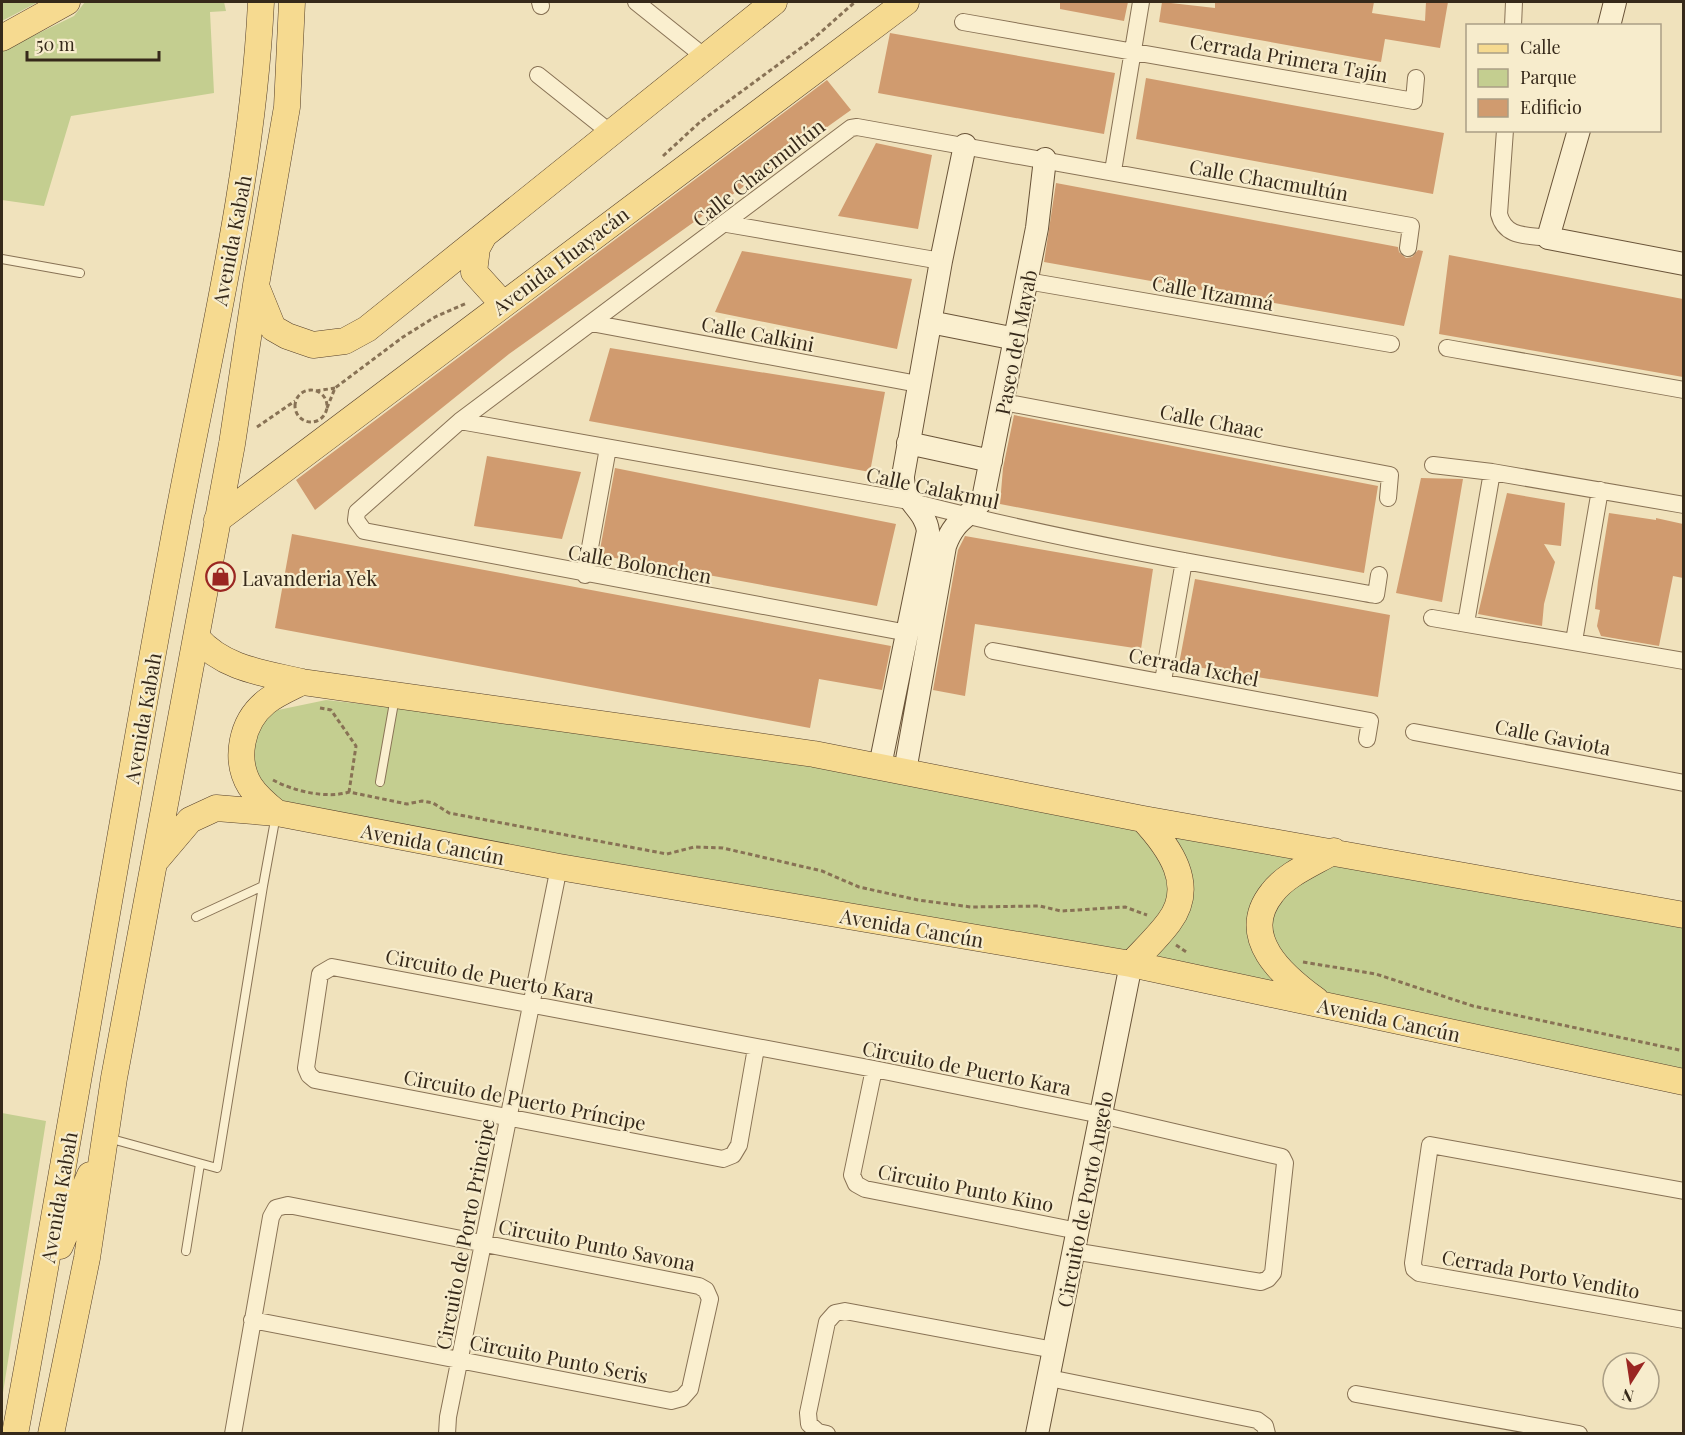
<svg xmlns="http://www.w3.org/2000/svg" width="1685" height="1435" font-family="'Playfair Display',serif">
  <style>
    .green { fill: #c4ce90 }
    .building { fill: #d09b6f }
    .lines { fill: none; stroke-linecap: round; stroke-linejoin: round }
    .lane-casing { stroke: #887255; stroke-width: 10 }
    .street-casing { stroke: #887255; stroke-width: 18 }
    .secondary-casing { stroke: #695338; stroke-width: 24 }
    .primary-casing { stroke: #553f2a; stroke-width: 27 }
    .path { stroke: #887255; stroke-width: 3; stroke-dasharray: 4.5 3; stroke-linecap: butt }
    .lane { stroke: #faefcf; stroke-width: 8 }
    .street { stroke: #faefcf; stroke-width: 16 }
    .secondary { stroke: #faefcf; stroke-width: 22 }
    .primary { stroke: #f6da90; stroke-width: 26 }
    .labels { text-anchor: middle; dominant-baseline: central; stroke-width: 4.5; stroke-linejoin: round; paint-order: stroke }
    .street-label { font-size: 20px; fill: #36291a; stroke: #f7eccc }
    .poi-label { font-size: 20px; fill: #36291a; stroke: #f7eccc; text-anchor: start }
  </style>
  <rect width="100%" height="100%" fill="#f0e2bc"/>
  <!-- green -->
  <path class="green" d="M2,2H38L2,21Z
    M85,2H224L226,11L210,12L214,93L71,116L44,206L2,200V51L74,16Z
    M326,700L814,754L1683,915V1081L268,806L244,736L254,715Z
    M2,1113L46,1121L2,1399Z"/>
  <!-- building -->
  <path class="building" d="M1060,2H1128L1124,21L1060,9Z
    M1162,2L1215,8V2H1374L1372,13L1425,21L1426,2H1448L1440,48L1385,39L1381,62L1159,22Z
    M890,33L1115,73L1104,134L878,93Z
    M1146,78L1444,133L1433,194L1136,139Z
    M827,80L851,110L509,354L315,510L296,480Z
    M876,143L932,155L918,229L838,216Z
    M1056,183L1398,247L1399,252L1406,258L1412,257L1418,250L1423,251L1404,326L1044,262Z
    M742,251L912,279L897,349L715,312Z
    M1449,255L1683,299V377L1439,334Z
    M610,348L885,392L870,472L589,421Z
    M1014,415L1378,486L1364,573L1000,504L1003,468Z
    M487,456L581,472L562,539L474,526Z
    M615,468L896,524L877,606L599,555Z
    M1421,478L1463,479L1442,602L1396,593Z
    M1507,493L1565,503L1561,546L1544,544L1555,562L1544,604L1542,626L1478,614Z
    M1609,513L1656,520V518L1683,524V578L1673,576L1659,646L1601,636L1597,626L1600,610L1595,609L1598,581Z
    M292,534L891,646L882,690L819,679L810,728L275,628Z
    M965,536L1153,569L1141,649L975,624L965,696L933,690L958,550Z
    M1195,579L1390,615L1378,697L1179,664Z"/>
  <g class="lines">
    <defs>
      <path id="lane" d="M2,259L80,273
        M380,782L395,697
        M196,917L263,886L276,815
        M108,1138L217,1168L263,886
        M186,1251L200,1164"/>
      <path id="street" d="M540,2L541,6
        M636,2L706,58
        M963,22L1414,101L1416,78
        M1513,26L1514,2
        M538,75L612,134
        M1505,130L1499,214C1505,238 1527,235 1548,238
        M1113,171L1141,2
        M727,224L941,261
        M1027,281L1391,344
        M591,323L918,384
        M1447,348L1684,390
        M1003,402L1390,475L1388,498
        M460,421L909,501C1062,541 1220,568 1376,595L1379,575
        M1433,465L1492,472L1684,505
        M585,575L608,448
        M1432,618L1684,661
        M1466,623L1492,472
        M908,633L364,531L356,520L357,512L460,421L851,128L857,127L1411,226L1408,248
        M1574,641L1600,490
        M993,651L1370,721L1367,739
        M1163,681L1184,561
        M1414,732L1684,783
        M756,1048L739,1145L733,1155L723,1159L315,1080L309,1075L306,1068L320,974L332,967L874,1069L1101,1115L1282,1157L1285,1163L1273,1273L1268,1279L1261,1282L1073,1251
        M874,1069L852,1175L856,1184L865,1189L1078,1231
        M1684,1191L1430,1145L1413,1263L1414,1269L1419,1273L1684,1320
        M1049,1378L1257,1420L1265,1426L1267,1434
        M1356,1394L1579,1434
        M233,1434L271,1217L276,1208L288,1205L699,1286L706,1290L710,1299L690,1389L682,1398L671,1401L252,1320
        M447,1434L448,1417L559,867
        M827,1434L818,1432L809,1424L808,1413L827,1322L835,1313L845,1311L1054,1350"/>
      <path id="secondary" d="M1609,26L1615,2
        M1579,130L1548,238L1684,264
        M930,322L1016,339
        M908,443L991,461
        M880,766L928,531C925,508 902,502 903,476L941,261L965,145
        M905,771L945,546C955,518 968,519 983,499L1037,228L1045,159
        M1037,1434L1131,964"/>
      <path id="primary" d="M2,38L67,2
        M483,237L477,248L474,272L502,303
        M256,286L273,328L287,336L313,345L345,341L367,329L774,2
        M217,520L906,2
        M197,638C224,669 264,673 302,682L814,754L1143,819L1684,915
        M277,813C267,805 257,797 250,786C234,760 241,722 266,702C276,694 290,688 302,682
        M157,859L190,820L216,808L277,813L559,867L1131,964L1684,1082
        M1131,964C1144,950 1158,937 1169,922C1197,885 1169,847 1143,819
        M1316,1000C1283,976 1237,937 1272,893C1286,874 1314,863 1334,851
        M60,1246L90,1175
        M15,1434C70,1139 117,843 172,549C205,367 252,187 261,2
        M51,1434L87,1258L114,1078L232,444L256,285L287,107L292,2"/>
    </defs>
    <!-- lane casing -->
    <use href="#lane" class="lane-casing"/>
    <!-- street casing -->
    <use href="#street" class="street-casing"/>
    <!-- secondary casing -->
    <use href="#secondary" class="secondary-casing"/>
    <!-- primary casing -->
    <use href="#primary" class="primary-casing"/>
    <!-- path -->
    <path class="path" d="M663,156L700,122L813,39L855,2
      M295 406a16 16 0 1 1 32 0a16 16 0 1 1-32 0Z
      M316,391L335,388
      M327,408L335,388L403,337L435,317L467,303
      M257,427L295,401
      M320,708L331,710L356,746L349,792
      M273,780C293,791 327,799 349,792L407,804L422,801L433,803L449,813L667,854L694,847L723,848L822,871L859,887L918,900L971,907L1040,906L1061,911L1125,907L1147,915
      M1176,945L1188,953
      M1303,962L1376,974L1473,1006L1684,1051"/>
    <!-- lane -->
    <use href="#lane" class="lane"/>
    <!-- street -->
    <use href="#street" class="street"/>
    <!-- secondary -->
    <use href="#secondary" class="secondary"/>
    <!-- primary -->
    <use href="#primary" class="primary"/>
  </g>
  <!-- icons -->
  <defs>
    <symbol id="shop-ring" viewBox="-11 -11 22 22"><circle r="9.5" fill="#f7eccc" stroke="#9a2622" stroke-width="1.5"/><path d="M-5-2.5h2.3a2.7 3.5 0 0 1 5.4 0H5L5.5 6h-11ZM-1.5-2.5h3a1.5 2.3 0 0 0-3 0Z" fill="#9a2622"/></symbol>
  </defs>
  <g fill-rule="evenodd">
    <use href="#shop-ring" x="204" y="560" width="33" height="33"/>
  </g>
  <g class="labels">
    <!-- street labels -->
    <g class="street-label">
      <text transform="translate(1289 57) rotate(10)">Cerrada Primera Tajín</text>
      <text transform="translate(758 172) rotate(-38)">Calle Chacmultún</text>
      <text transform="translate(1269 179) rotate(10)">Calle Chacmultún</text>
      <text transform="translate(231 240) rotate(-79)">Avenida Kabah</text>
      <text transform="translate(560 260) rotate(-37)">Avenida Huayacán</text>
      <text transform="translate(1213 292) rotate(10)">Calle Itzamná</text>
      <text transform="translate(758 333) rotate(11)">Calle Calkini</text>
      <text transform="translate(1015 342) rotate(-79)">Paseo del Mayab</text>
      <text transform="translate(1212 420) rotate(11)">Calle Chaac</text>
      <text transform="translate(933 487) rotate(12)">Calle Calakmul</text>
      <text transform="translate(640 563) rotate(10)">Calle Bolonchen</text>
      <text transform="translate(1194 666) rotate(11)">Cerrada Ixchel</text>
      <text transform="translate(142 718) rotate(-80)">Avenida Kabah</text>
      <text transform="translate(1553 736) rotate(11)">Calle Gaviota</text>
      <text transform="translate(433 843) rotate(11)">Avenida Cancún</text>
      <text transform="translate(912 927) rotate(10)">Avenida Cancún</text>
      <text transform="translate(490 975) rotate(11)">Circuito de Puerto Kara</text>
      <text transform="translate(1389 1019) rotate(12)">Avenida Cancún</text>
      <text transform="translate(967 1067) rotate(11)">Circuito de Puerto Kara</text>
      <text transform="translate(525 1099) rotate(11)">Circuito de Puerto Príncipe</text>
      <text transform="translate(966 1187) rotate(11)">Circuito Punto Kino</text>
      <text transform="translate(58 1197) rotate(-80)">Avenida Kabah</text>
      <text transform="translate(1084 1199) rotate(-79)">Circuito de Porto Angelo</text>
      <text transform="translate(464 1234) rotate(-79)">Circuito de Porto Principe</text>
      <text transform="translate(597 1244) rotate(11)">Circuito Punto Savona</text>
      <text transform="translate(1541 1273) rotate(10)">Cerrada Porto Vendito</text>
      <text transform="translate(559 1358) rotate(11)">Circuito Punto Seris</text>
    </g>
    <!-- poi labels -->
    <g class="poi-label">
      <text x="242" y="577">Lavanderia Yek</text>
    </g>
  </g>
  <!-- border -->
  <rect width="1685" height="1435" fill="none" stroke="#36291a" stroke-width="6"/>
  <!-- legend -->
  <rect x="1466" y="24" width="195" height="108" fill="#f7eccc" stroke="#aa9e85" stroke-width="1.5"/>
  <rect x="1478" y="44" width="30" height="9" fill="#f6da90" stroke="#aa9e85" stroke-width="1.5"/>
  <text x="1520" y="54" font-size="18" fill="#36291a">Calle</text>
  <rect x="1478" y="69" width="30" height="18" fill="#c4ce90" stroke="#aa9e85" stroke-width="1.5"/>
  <text x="1520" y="84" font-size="18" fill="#36291a">Parque</text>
  <rect x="1478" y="99" width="30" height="18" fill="#d09b6f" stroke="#aa9e85" stroke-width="1.5"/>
  <text x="1520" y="114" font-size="18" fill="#36291a">Edificio</text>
  <!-- north arrow -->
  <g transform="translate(1631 1381) rotate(192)"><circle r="28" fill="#f7eccc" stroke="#aa9e85" stroke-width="1.5"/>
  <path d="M0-4.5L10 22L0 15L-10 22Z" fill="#9a2622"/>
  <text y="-9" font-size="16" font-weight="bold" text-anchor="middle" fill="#36291a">N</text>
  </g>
  <!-- scale -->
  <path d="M27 51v9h132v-9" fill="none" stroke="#36291a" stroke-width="3"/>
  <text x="36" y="51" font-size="18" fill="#36291a" stroke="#f7eccc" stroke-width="4.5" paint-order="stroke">50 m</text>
</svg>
